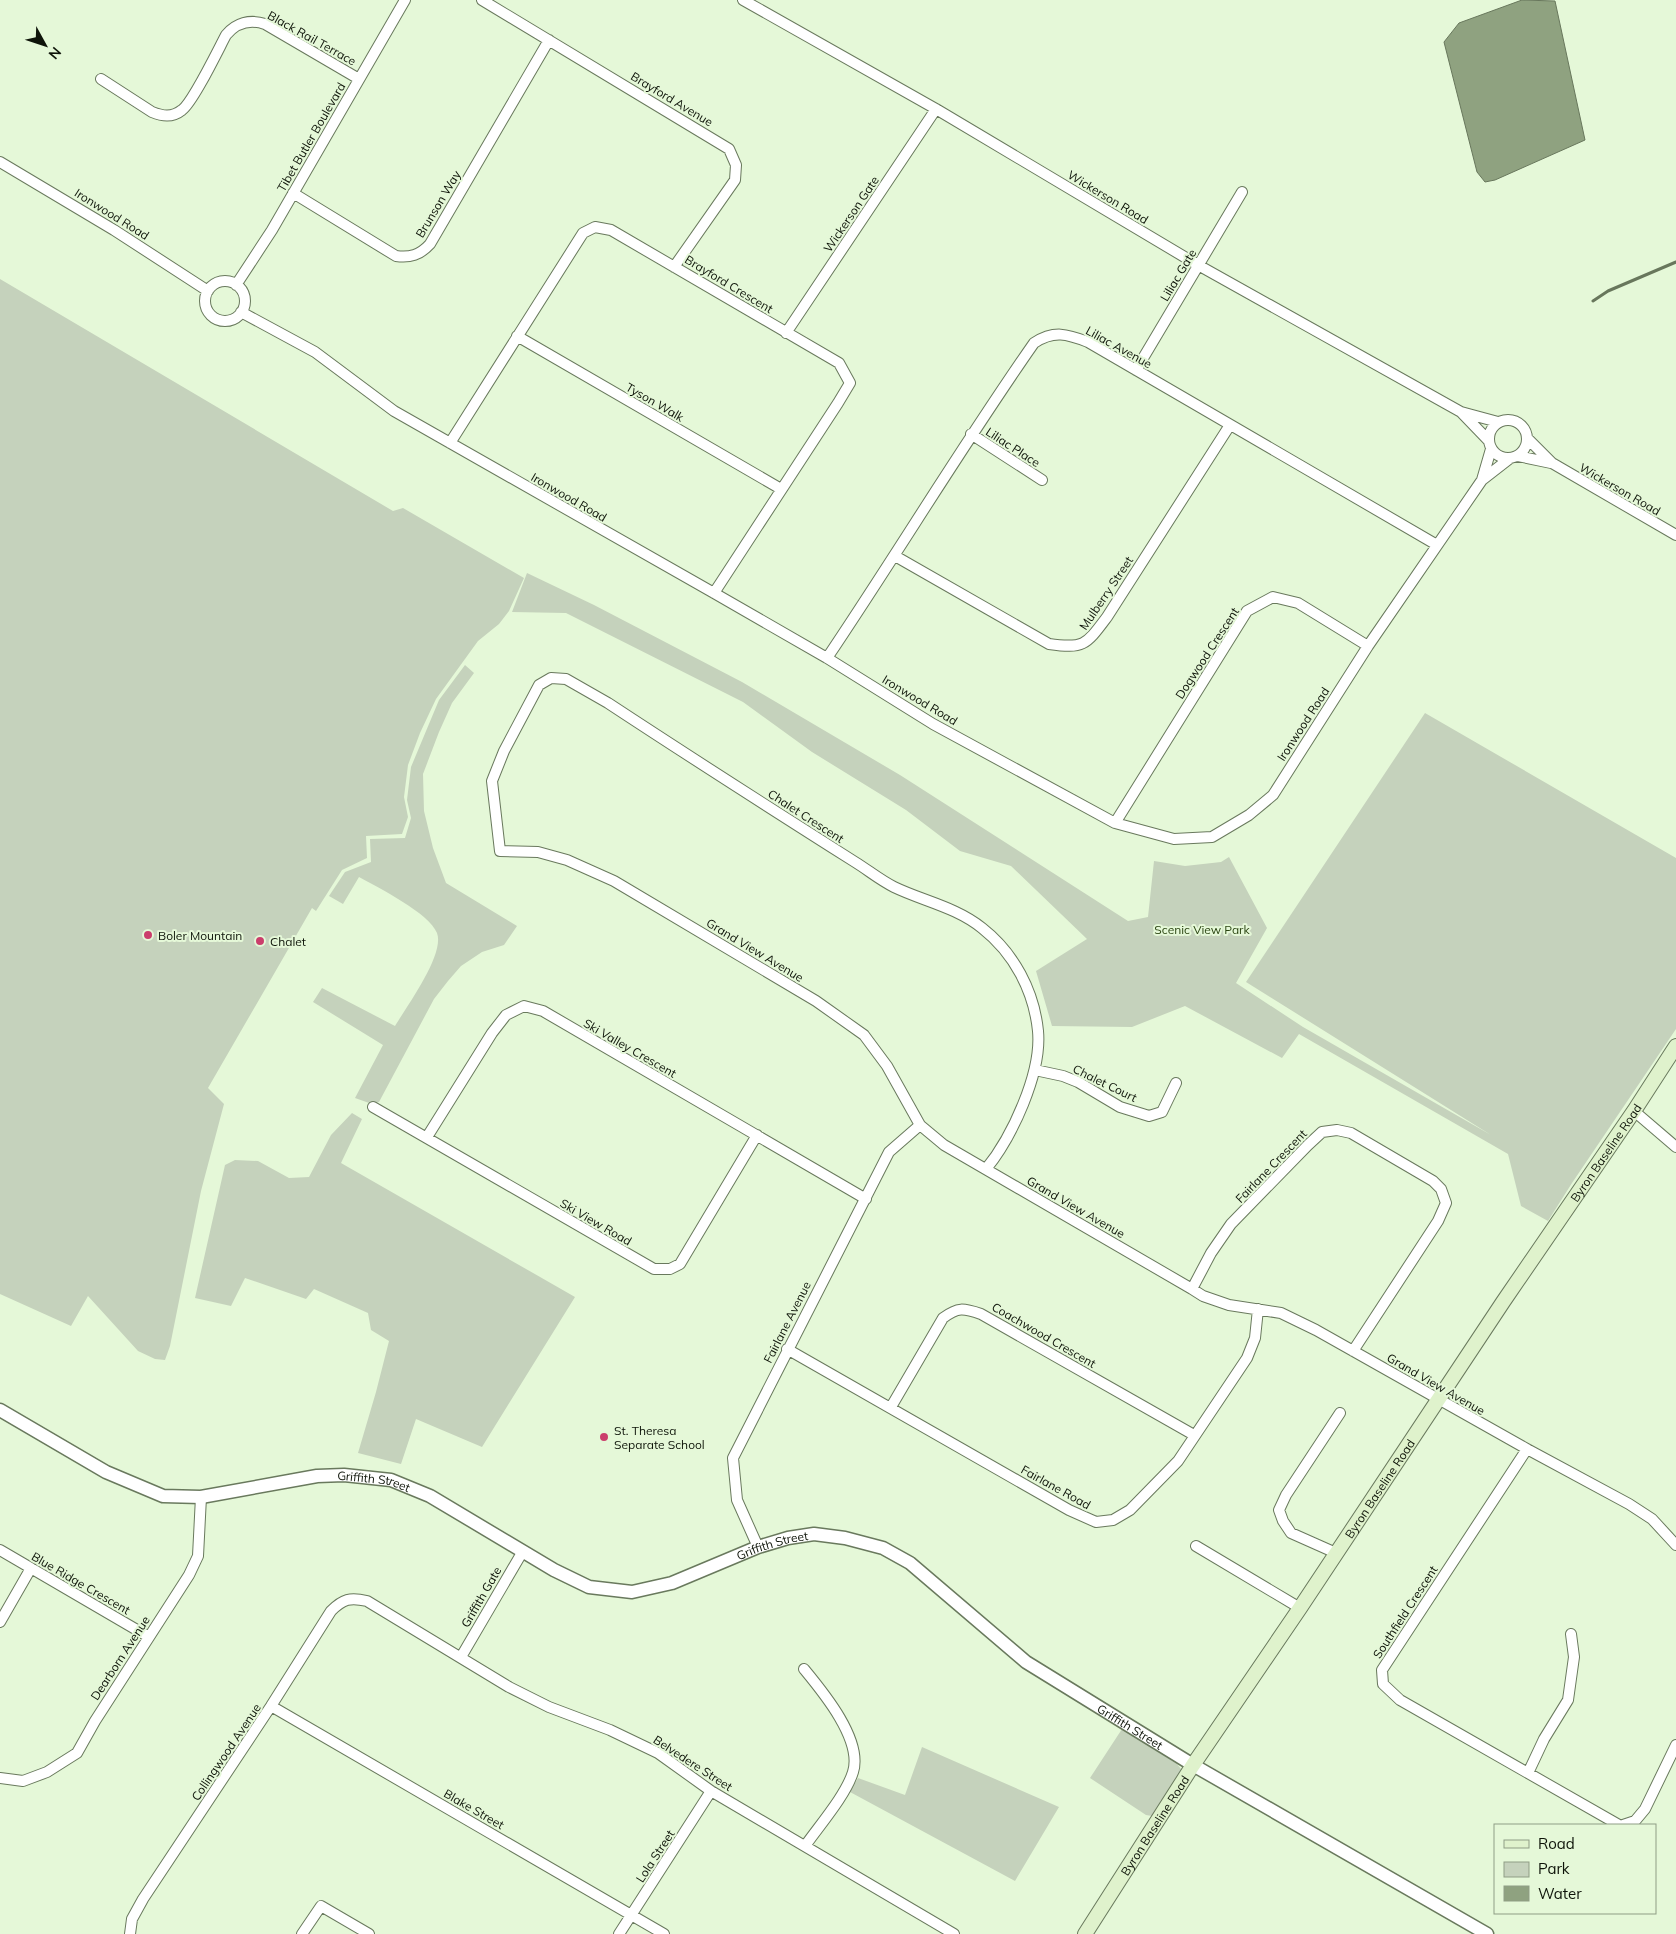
<svg xmlns="http://www.w3.org/2000/svg" width="1676" height="1934" font-family="Mulish,sans-serif">
  <style>
    .green { fill: #c5d2bc }
    .water { fill: #8fa280; stroke: #68775c }
    .lines { fill: none; stroke-linecap: round; stroke-linejoin: round }
    .stream { stroke: #68775c; stroke-width: 3 }
    .minor-casing { stroke: #69795d; stroke-width: 12 }
    .tertiary-casing { stroke: #69795d; stroke-width: 15 }
    .secondary-casing { stroke: #69795d; stroke-width: 16 }
    .minor { stroke: #fff; stroke-width: 10 }
    .tertiary { stroke: #fff; stroke-width: 12 }
    .secondary { stroke: #dff2cc; stroke-width: 14 }
    .poi-dot { fill: #cb3e6c; stroke: #e5f8d8; stroke-width: 2 }
    .labels { text-anchor: middle; dominant-baseline: central; stroke-width: 4; stroke-linejoin: round; paint-order: stroke }
    .street-label { font-size: 12px; fill: #0e1409; stroke: #e5f8d8 }
    .park-label { font-size: 12px; fill: #2a4411; stroke: #e5f8d8 }
    .poi-label { font-size: 12px; fill: #0e1409; stroke: #e5f8d8; text-anchor: start }
  </style>
  <rect width="100%" height="100%" fill="#e5f8d8"/>
  <!-- green -->
  <path class="green" d="M0,279L393,511L403,508L524,578L509,611L499,624L478,641L436,699L420,733L408,765L404,797L408,817L402,834L366,836L367,858L342,870L316,911L312,908L208,1088L224,1104L201,1191L170,1346L165,1360L155,1359L138,1351L88,1296L71,1326L0,1294Z
    M527,573L594,605L742,682L900,775L1128,921L1148,917L1154,861L1185,866L1221,862L1229,857L1267,928L1236,983L1303,1027L1491,1135L1246,982L1425,713L1676,858V1029L1572,1183L1548,1221L1521,1206L1508,1154L1299,1034L1282,1058L1185,1006L1132,1027L1052,1026L1036,971L1087,939L1011,866L960,851L906,810L812,752L743,702L566,613L512,612Z
    M465,665L474,673L452,703L439,732L423,774L424,811L433,848L446,883L517,926L504,945L482,952L461,966L448,981L434,999L379,1102L372,1104L355,1098L383,1045L313,1002L322,988L395,1026C407,1006 445,954 437,933C429,913 379,888 359,877L343,904L329,896L345,872L371,862L370,839L405,838L411,818L407,800L411,767L439,700Z
    M352,1113L362,1119L341,1163L575,1297L482,1447L416,1419L401,1464L358,1453L376,1392L389,1341L371,1330L368,1313L314,1289L306,1299L245,1278L231,1306L195,1298L225,1165L235,1160L258,1161L289,1178L309,1177L331,1135Z
    M1122,1729L1177,1764L1181,1769L1180,1774L1152,1816L1146,1815L1090,1778Z
    M922,1747L1059,1807L1015,1881L850,1792L858,1778L905,1795Z"/>
  <!-- water -->
  <path class="water" d="M1522,0L1555,1L1585,140L1495,180L1485,182L1477,172L1444,42L1459,23Z"/>
  <g class="lines">
    <!-- stream -->
    <path class="stream" d="M1593,301L1608,291L1676,262"/>
    <defs>
      <path id="minor" d="M482,0L729,149L736,165L735,180L674,267
        M743,0L936,109L1198,265L1461,412L1498,422
        M101,79L152,112C162,116 172,118 182,110C193,102 218,50 226,35C236,23 250,19 265,24L359,79
        M0,162L114,230L208,291
        M293,193L396,256C410,258 420,255 430,244L549,40
        M205 301a20 20 0 1 1 40 0a20 20 0 1 1-40 0Z
        M236,285L272,230L405,0
        M241,312L315,352L394,411L714,593L827,658L933,724L1115,823L1174,839L1212,837L1249,815L1273,795L1368,646L1482,480L1509,459
        M786,333L936,109
        M517,336L781,489
        M1136,370L1242,192
        M1462,413L1488,440
        M1489 439a19 19 0 1 1 38 0a19 19 0 1 1-38 0Z
        M971,434L1042,480
        M1528,439L1552,463L1676,535
        M450,443L583,233L595,227L611,230L839,363L850,383L838,403L714,593
        M1518,456L1551,463
        M1482,480L1491,449
        M895,556L1049,644C1084,649 1086,645 1107,617L1230,425
        M827,658C897,554 962,446 1034,343C1054,330 1067,334 1088,342L1437,545
        M1115,823L1247,611L1273,597L1298,603L1368,646
        M1035,1070L1063,1076L1078,1082L1120,1107L1149,1116L1162,1112L1176,1083
        M373,1107L654,1269H670L680,1264L757,1135
        M1634,1111L1676,1147
        M427,1137L492,1033L506,1015L524,1006L543,1011L866,1199
        M986,1169C1012,1137 1042,1073 1038,1031C1034,991 1014,953 982,928C956,907 923,901 894,887C880,880 868,870 855,862C773,810 690,757 608,703L566,679L551,678L539,685L504,751L492,781L500,851L538,852L567,860L614,881L816,1001L864,1035L887,1066L920,1125L944,1145L1192,1289L1203,1296L1229,1305L1281,1313L1316,1330L1527,1449L1629,1504L1652,1519L1676,1545
        M1192,1289L1211,1253L1231,1224L1308,1145L1322,1132L1337,1130L1351,1133L1433,1181L1441,1189L1446,1203L1438,1221L1353,1351
        M787,1349L1069,1510L1096,1522L1113,1520L1130,1510L1178,1461L1247,1358L1255,1338L1258,1309
        M891,1407L943,1318C958,1307 963,1308 981,1314L1194,1435
        M1527,1449L1382,1670L1383,1684L1400,1700L1619,1825
        M1196,1546L1300,1608
        M758,1547L737,1500L733,1458L889,1152L920,1125
        M0,1550L149,1637
        M1336,1553L1291,1533L1283,1521L1279,1510L1286,1495L1340,1413
        M0,1622L31,1568
        M461,1657L523,1551
        M804,1669C823,1692 863,1740 853,1772C846,1795 819,1826 805,1846
        M271,1706L664,1934
        M1528,1773L1544,1739L1568,1700L1574,1657L1571,1634
        M0,1778L23,1781L47,1772L77,1753L95,1721L189,1575L198,1556L201,1497
        M1623,1825L1635,1821L1645,1809L1676,1745
        M130,1934L132,1919L143,1899L271,1706L331,1611C343,1599 350,1597 367,1601L509,1687L549,1707L610,1730L658,1753L711,1791L954,1934
        M302,1934L321,1906L369,1934
        M619,1934L711,1791"/>
      <g id="tertiary">
        <path id="s1" d="M0,1410L106,1472L163,1496L201,1497L317,1476L344,1475L391,1480L430,1496L554,1570L589,1587L632,1592L672,1583L758,1547L788,1538L814,1534L845,1538L883,1548L910,1563L1026,1662L1193,1765L1487,1934"/>
      </g>
      <g id="secondary">
        <path id="s2" d="M1085,1934L1193,1765L1300,1608L1503,1302L1634,1111L1676,1046"/>
      </g>
    </defs>
    <!-- minor casing -->
    <use href="#minor" class="minor-casing"/>
    <!-- tertiary casing -->
    <use href="#tertiary" class="tertiary-casing"/>
    <!-- secondary casing -->
    <use href="#secondary" class="secondary-casing"/>
    <!-- minor -->
    <use href="#minor" class="minor"/>
    <!-- tertiary -->
    <use href="#tertiary" class="tertiary"/>
    <!-- secondary -->
    <use href="#secondary" class="secondary"/>
  </g>
  <!-- markers -->
  <g class="poi-dot">
    <circle cx="148" cy="935" r="5"/>
    <circle cx="260" cy="941" r="5"/>
    <circle cx="604" cy="1437" r="5"/>
  </g>
  <g class="labels">
    <!-- street labels -->
    <g class="street-label">
      <text transform="translate(312 38) rotate(29)">Black Rail Terrace</text>
      <text transform="translate(672 99) rotate(31)">Brayford Avenue</text>
      <text transform="translate(311 137) rotate(-60)">Tibet Butler Boulevard</text>
      <text transform="translate(1108 197) rotate(31)">Wickerson Road</text>
      <text transform="translate(438 204) rotate(-59)">Brunson Way</text>
      <text transform="translate(112 214) rotate(32)">Ironwood Road</text>
      <text transform="translate(851 214) rotate(-56)">Wickerson Gate</text>
      <text transform="translate(1178 275) rotate(-59)">Liliac Gate</text>
      <text transform="translate(729 284) rotate(31)">Brayford Crescent</text>
      <text transform="translate(1119 347) rotate(29)">Liliac Avenue</text>
      <text transform="translate(655 402) rotate(30)">Tyson Walk</text>
      <text transform="translate(1013 447) rotate(33)">Liliac Place</text>
      <text transform="translate(1620 489) rotate(30)">Wickerson Road</text>
      <text transform="translate(569 497) rotate(30)">Ironwood Road</text>
      <text transform="translate(1106 593) rotate(-56)">Mulberry Street</text>
      <text transform="translate(1207 653) rotate(-57)">Dogwood Crescent</text>
      <text transform="translate(920 700) rotate(31)">Ironwood Road</text>
      <text transform="translate(1303 724) rotate(-57)">Ironwood Road</text>
      <text transform="translate(806 816) rotate(33)">Chalet Crescent</text>
      <text transform="translate(755 950) rotate(31)">Grand View Avenue</text>
      <text transform="translate(630 1048) rotate(30)">Ski Valley Crescent</text>
      <text transform="translate(1105 1083) rotate(26)">Chalet Court</text>
      <text stroke="none"><textPath href="#s2" startOffset="939">Byron Baseline Road</textPath></text>
      <text transform="translate(1271 1166) rotate(-46)">Fairlane Crescent</text>
      <text transform="translate(1076 1207) rotate(30)">Grand View Avenue</text>
      <text transform="translate(596 1222) rotate(30)">Ski View Road</text>
      <text transform="translate(787 1322) rotate(-63)">Fairlane Avenue</text>
      <text transform="translate(1044 1335) rotate(30)">Coachwood Crescent</text>
      <text transform="translate(1436 1384) rotate(30)">Grand View Avenue</text>
      <text stroke="none"><textPath href="#s1" startOffset="398">Griffith Street</textPath></text>
      <text transform="translate(1056 1487) rotate(29)">Fairlane Road</text>
      <text stroke="none"><textPath href="#s2" startOffset="534">Byron Baseline Road</textPath></text>
      <text stroke="none"><textPath href="#s1" startOffset="832">Griffith Street</textPath></text>
      <text transform="translate(81 1583) rotate(30)">Blue Ridge Crescent</text>
      <text transform="translate(481 1597) rotate(-60)">Griffith Gate</text>
      <text transform="translate(1405 1612) rotate(-57)">Southfield Crescent</text>
      <text transform="translate(120 1658) rotate(-57)">Dearborn Avenue</text>
      <text stroke="none"><textPath href="#s1" startOffset="1252">Griffith Street</textPath></text>
      <text transform="translate(226 1752) rotate(-56)">Collingwood Avenue</text>
      <text transform="translate(693 1763) rotate(33)">Belvedere Street</text>
      <text transform="translate(474 1809) rotate(30)">Blake Street</text>
      <text stroke="none"><textPath href="#s2" startOffset="129">Byron Baseline Road</textPath></text>
      <text transform="translate(655 1856) rotate(-57)">Lola Street</text>
    </g>
    <!-- park labels -->
    <g class="park-label">
      <text x="1202" y="929">Scenic View Park</text>
    </g>
    <!-- poi labels -->
    <g class="poi-label">
      <text x="158" y="935">Boler Mountain</text>
      <text x="270" y="941">Chalet</text>
      <text x="614" y="1430">St. Theresa<tspan x="614" dy="14">Separate School</tspan></text>
    </g>
  </g>
  <!-- legend -->
  <rect x="1494" y="1824" width="162" height="90" fill="#e5f8d8" stroke="#8f9d85"/>
  <rect x="1504" y="1840" width="25" height="8" fill="#dff2cc" stroke="#8f9d85"/>
  <text x="1538" y="1849" font-size="15" fill="#0e1409">Road</text>
  <rect x="1504" y="1862" width="25" height="15" fill="#c5d2bc" stroke="#8f9d85"/>
  <text x="1538" y="1874" font-size="15" fill="#0e1409">Park</text>
  <rect x="1504" y="1886" width="25" height="15" fill="#8fa280" stroke="#8f9d85"/>
  <text x="1538" y="1899" font-size="15" fill="#0e1409">Water</text>
  <!-- north arrow -->
  <g transform="translate(45 45) rotate(130)" stroke="#e5f8d8" stroke-width="4" paint-order="stroke">
  <path d="M0-4L9 19L0 12L-9 19Z" fill="#0e1409"/>
  <text y="-8" font-size="14" font-weight="bold" text-anchor="middle" fill="#0e1409">N</text>
  </g>
</svg>
